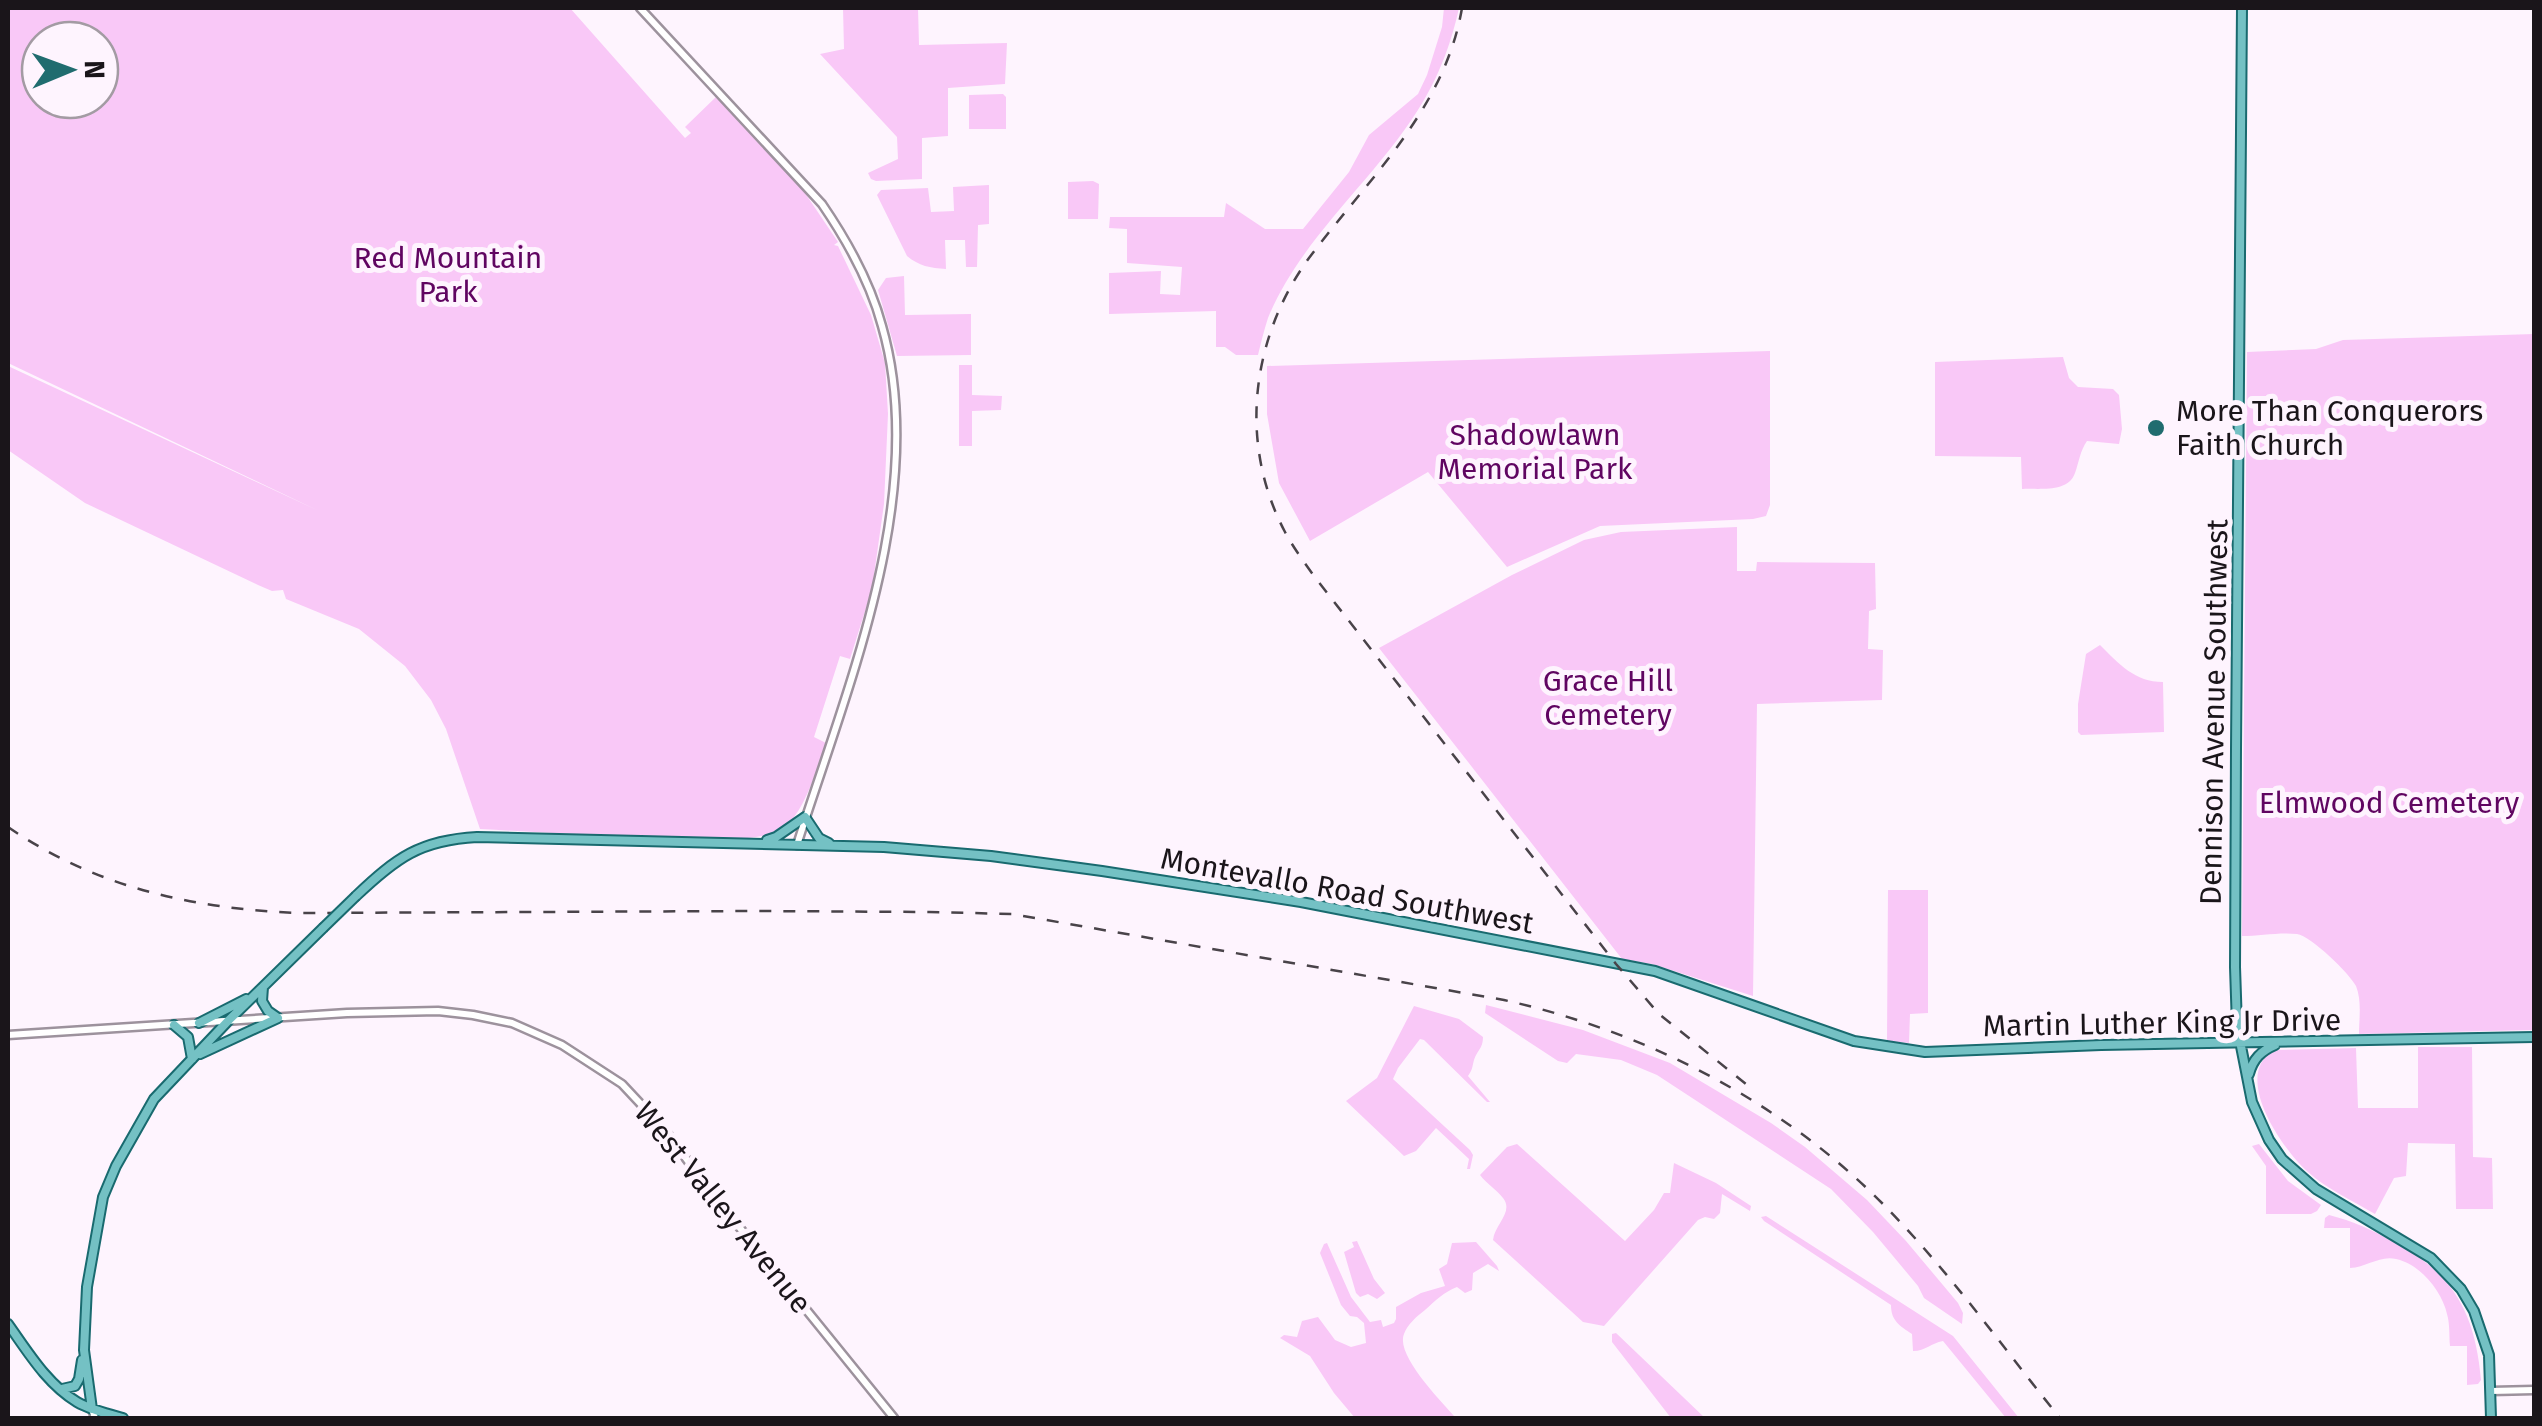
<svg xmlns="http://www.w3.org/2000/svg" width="2542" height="1426" font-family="'Fira Sans',sans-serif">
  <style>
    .green { fill: #f9c8f7; fill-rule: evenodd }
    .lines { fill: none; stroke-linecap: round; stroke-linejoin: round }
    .minor-casing { stroke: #9d929d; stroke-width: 11 }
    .major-casing { stroke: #196a6f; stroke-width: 12 }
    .minor { stroke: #fff; stroke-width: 6 }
    .major { stroke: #74c1c4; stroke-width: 8 }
    .rail { stroke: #494349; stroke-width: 2.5; stroke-dasharray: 12 12; stroke-linecap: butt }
    .major-bridge-casing { stroke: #196a6f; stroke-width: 12; stroke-linecap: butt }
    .major-bridge { stroke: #74c1c4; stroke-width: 8 }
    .poi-dot { fill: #206c6f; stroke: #fef4fe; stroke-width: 4 }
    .labels { text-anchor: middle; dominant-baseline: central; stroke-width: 10; stroke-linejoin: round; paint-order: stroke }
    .park-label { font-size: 30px; fill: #600561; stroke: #fef4fe }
    .poi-label { font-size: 30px; fill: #1a151a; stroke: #fef4fe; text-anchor: start }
    .street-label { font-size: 30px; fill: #1a151a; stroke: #fef4fe }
  </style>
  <rect width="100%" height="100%" fill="#fef4fe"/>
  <!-- green -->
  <path class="green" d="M8,8H570L685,138L691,133L685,127L717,96L805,193L838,242L834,245L838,246L871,315L885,363L888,414L884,504L872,589L850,659L840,656L814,737L826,743C817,767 804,817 780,830C754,843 716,838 688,837C618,837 549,833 480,829L446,729L431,700L405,666L359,629L286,599L283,590L272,591L258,585L85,503L8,450V366L319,511L8,363ZM40,40H100V100H40Z
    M843,8H918L919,45L1007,43L1005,84L948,88V136L922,138V179L876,181L871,179L868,173L898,159L897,137L820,54L844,49Z
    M1444,8H1459C1452,40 1441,71 1424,100C1379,177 1302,235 1268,318C1264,330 1261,343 1258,355H1236L1225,347H1216V311L1109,314V273L1161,271L1160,294L1180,295L1182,267L1127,263V229L1109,228L1110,217H1224L1226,203L1265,229H1303L1349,172L1369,135L1418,94L1427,75L1442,27Z
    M1003,94L1006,97V129H969V95Z
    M1093,181L1099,184L1098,219H1068V182Z
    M989,185V224L978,225L977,267H966L965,240H945L946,269C930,268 919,266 907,256L877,195L881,190L928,188L931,212L954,211L953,187Z
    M904,276L905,315L971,314V355L897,356L878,290L886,278Z
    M2534,334V1030L2359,1034C2359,1019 2362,1001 2356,986C2350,974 2311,936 2297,934C2280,932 2259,936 2242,936L2247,352L2316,349L2343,340Z
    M1770,351V505L1766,516L1753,519L1600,526L1507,567L1428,472L1310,541L1279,483L1267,414V366Z
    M2063,357L2069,378L2078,387L2113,389L2119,395L2122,429L2119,444L2087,441C2080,451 2079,462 2075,473C2068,493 2040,488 2022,489L2021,457L1935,456V362Z
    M959,365H972V395L1002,396L1001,410L972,411V446H959Z
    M1737,527V571H1756L1757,562L1875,563L1876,609L1869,611L1868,649L1883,650L1882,700L1757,704L1753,996L1652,964L1622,959L1379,648L1512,575L1584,540L1621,532Z
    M2100,645C2119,664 2135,682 2163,682L2164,732L2081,735L2078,732V704L2086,654Z
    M1888,890H1928V1013L1910,1014L1909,1043L1887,1041Z
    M1486,1005L1583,1030L1670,1063L1771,1123L1805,1147L1867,1200L1906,1241L1958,1303L1963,1313L1962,1324L1924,1298L1918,1286L1873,1232L1831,1189L1657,1075L1621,1060L1576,1054L1567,1063L1558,1061L1485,1013Z
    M1414,1006L1459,1019L1483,1037C1483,1049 1477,1050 1474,1060C1472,1067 1473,1069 1468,1076L1490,1102H1487L1424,1040L1420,1039L1398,1068L1393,1079L1470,1150L1473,1155L1470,1169H1467L1469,1159L1436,1128L1416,1151L1404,1156L1346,1101L1377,1078Z
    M2418,1047H2472L2473,1157L2492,1158L2493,1209H2456L2455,1144L2408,1143L2406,1176L2394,1178L2375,1214C2353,1201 2327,1189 2308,1172C2282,1149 2231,1075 2274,1050L2356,1048L2358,1108H2418Z
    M1517,1144L1625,1241L1654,1210L1664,1193H1670L1674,1163L1716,1183L1751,1206L1750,1211L1722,1194L1720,1213L1714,1219L1705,1217L1698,1220L1604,1326L1583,1322L1493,1240C1495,1224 1514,1212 1503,1198C1496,1189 1486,1183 1480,1175L1507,1147Z
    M2259,1144L2288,1181L2321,1205L2317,1211L2311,1214H2266V1166L2252,1146Z
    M2329,1215C2353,1221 2372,1230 2394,1242C2454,1274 2475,1313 2481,1380L2478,1384L2467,1385V1346H2450C2449,1336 2450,1324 2447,1314C2442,1291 2420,1264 2396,1259C2380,1255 2367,1267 2350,1268V1228H2324L2325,1218Z
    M1766,1216L1953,1336L2019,1418H2006L1943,1341C1931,1343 1926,1351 1913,1351L1912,1334C1900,1326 1891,1321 1891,1305L1764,1221L1761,1217Z
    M1357,1241L1374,1279L1385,1293L1377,1299L1368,1294L1360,1297L1356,1293L1344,1252L1354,1247L1352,1242Z
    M1476,1242L1497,1266L1499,1271L1488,1264L1473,1273L1472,1290L1465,1293L1457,1287C1444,1292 1435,1301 1425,1310C1417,1316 1407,1325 1404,1334C1395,1355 1443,1403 1456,1418H1355L1334,1393L1310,1356L1280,1338L1284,1335L1297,1337L1302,1321L1318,1317L1335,1340L1351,1347L1366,1343L1364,1323L1357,1317L1350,1316L1341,1305L1320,1253L1324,1244L1327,1243L1351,1297L1370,1322L1381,1320L1383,1327L1394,1323L1396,1319V1307L1421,1293L1445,1286L1439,1269L1447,1264L1452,1243Z
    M1616,1333L1705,1418H1671L1612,1342V1334Z"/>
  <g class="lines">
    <defs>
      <path id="minor" d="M640,8L822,204C848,242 870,281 882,326C930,493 847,687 797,845
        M8,1035L347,1013L438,1011L473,1015L512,1023L562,1045L622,1084L665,1130L710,1191L894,1418
        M2491,1391L2534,1390
        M92,1409L95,1418"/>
      <path id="major" d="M2242,8L2236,749L2235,967L2237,1026L2252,1102L2269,1140L2282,1159L2316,1189L2431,1258L2461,1289L2474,1311L2489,1355L2491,1418
        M767,840L776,837L805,817L819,838L829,843
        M356,896C396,858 420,840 477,837L884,847L991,856L1102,871L1301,902L1655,971L1854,1041L1925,1052L2101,1045L2534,1037
        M199,1023L246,999
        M174,1025L188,1037L192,1059
        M200,1054L278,1018L268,1011L262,1001L263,987
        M2249,1074C2253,1059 2261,1051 2275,1045
        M8,1324C28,1352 47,1384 77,1402C91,1410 108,1414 123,1418
        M62,1389L75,1386L79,1379L82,1360
        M92,1409L84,1350L87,1287L103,1197L116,1166L154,1099L228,1021L323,928"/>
    </defs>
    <!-- minor casing -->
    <use href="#minor" class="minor-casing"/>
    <!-- major casing -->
    <use href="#major" class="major-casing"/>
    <!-- minor -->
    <use href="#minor" class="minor"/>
    <!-- major -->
    <use href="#major" class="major"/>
    <!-- rail -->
    <path class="rail" d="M1462,8C1445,109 1368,179 1309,258C1251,338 1238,443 1285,532C1293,547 1304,562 1314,576L1616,964L1659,1014L1746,1084
      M8,827C97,888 194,909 300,913L755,911L929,912L1012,914L1504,1000C1655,1034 1797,1109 1902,1224C1959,1285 2008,1354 2060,1418"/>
    <defs>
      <path id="major-bridge" d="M323,928L356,896"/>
    </defs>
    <!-- major-bridge casing -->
    <use href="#major-bridge" class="major-bridge-casing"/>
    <!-- major-bridge -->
    <use href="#major-bridge" class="major-bridge"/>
  </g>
  <!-- markers -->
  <circle class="poi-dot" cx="2156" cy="428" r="10"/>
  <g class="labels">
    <!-- park labels -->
    <g class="park-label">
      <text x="448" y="258">Red Mountain<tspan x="448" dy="34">Park</tspan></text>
      <text x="1535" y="435">Shadowlawn<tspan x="1535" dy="34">Memorial Park</tspan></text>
      <text x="1608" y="681">Grace Hill<tspan x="1608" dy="34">Cemetery</tspan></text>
      <text x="2389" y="803">Elmwood Cemetery</text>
    </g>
    <!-- poi labels -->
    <g class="poi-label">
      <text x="2176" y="411">More Than Conquerors<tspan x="2176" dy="34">Faith Church</tspan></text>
    </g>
    <!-- street labels -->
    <g class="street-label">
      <text transform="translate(2214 712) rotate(-89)">Dennison Avenue Southwest</text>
      <text transform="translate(1347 891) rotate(10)">Montevallo Road Southwest</text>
      <text transform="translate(2162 1023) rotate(-1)">Martin Luther King Jr Drive</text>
      <text transform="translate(723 1208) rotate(51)">West Valley Avenue</text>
    </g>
  </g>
  <!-- border -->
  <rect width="2542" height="1426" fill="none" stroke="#1a151a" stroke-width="20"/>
  <!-- north arrow -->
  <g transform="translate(70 70) rotate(89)"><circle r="48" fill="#fef4fe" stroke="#a39ba3" stroke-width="2.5"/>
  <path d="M0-8L18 38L0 25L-18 38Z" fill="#206c6f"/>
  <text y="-15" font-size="28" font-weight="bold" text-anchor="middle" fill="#1a151a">N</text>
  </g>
</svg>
